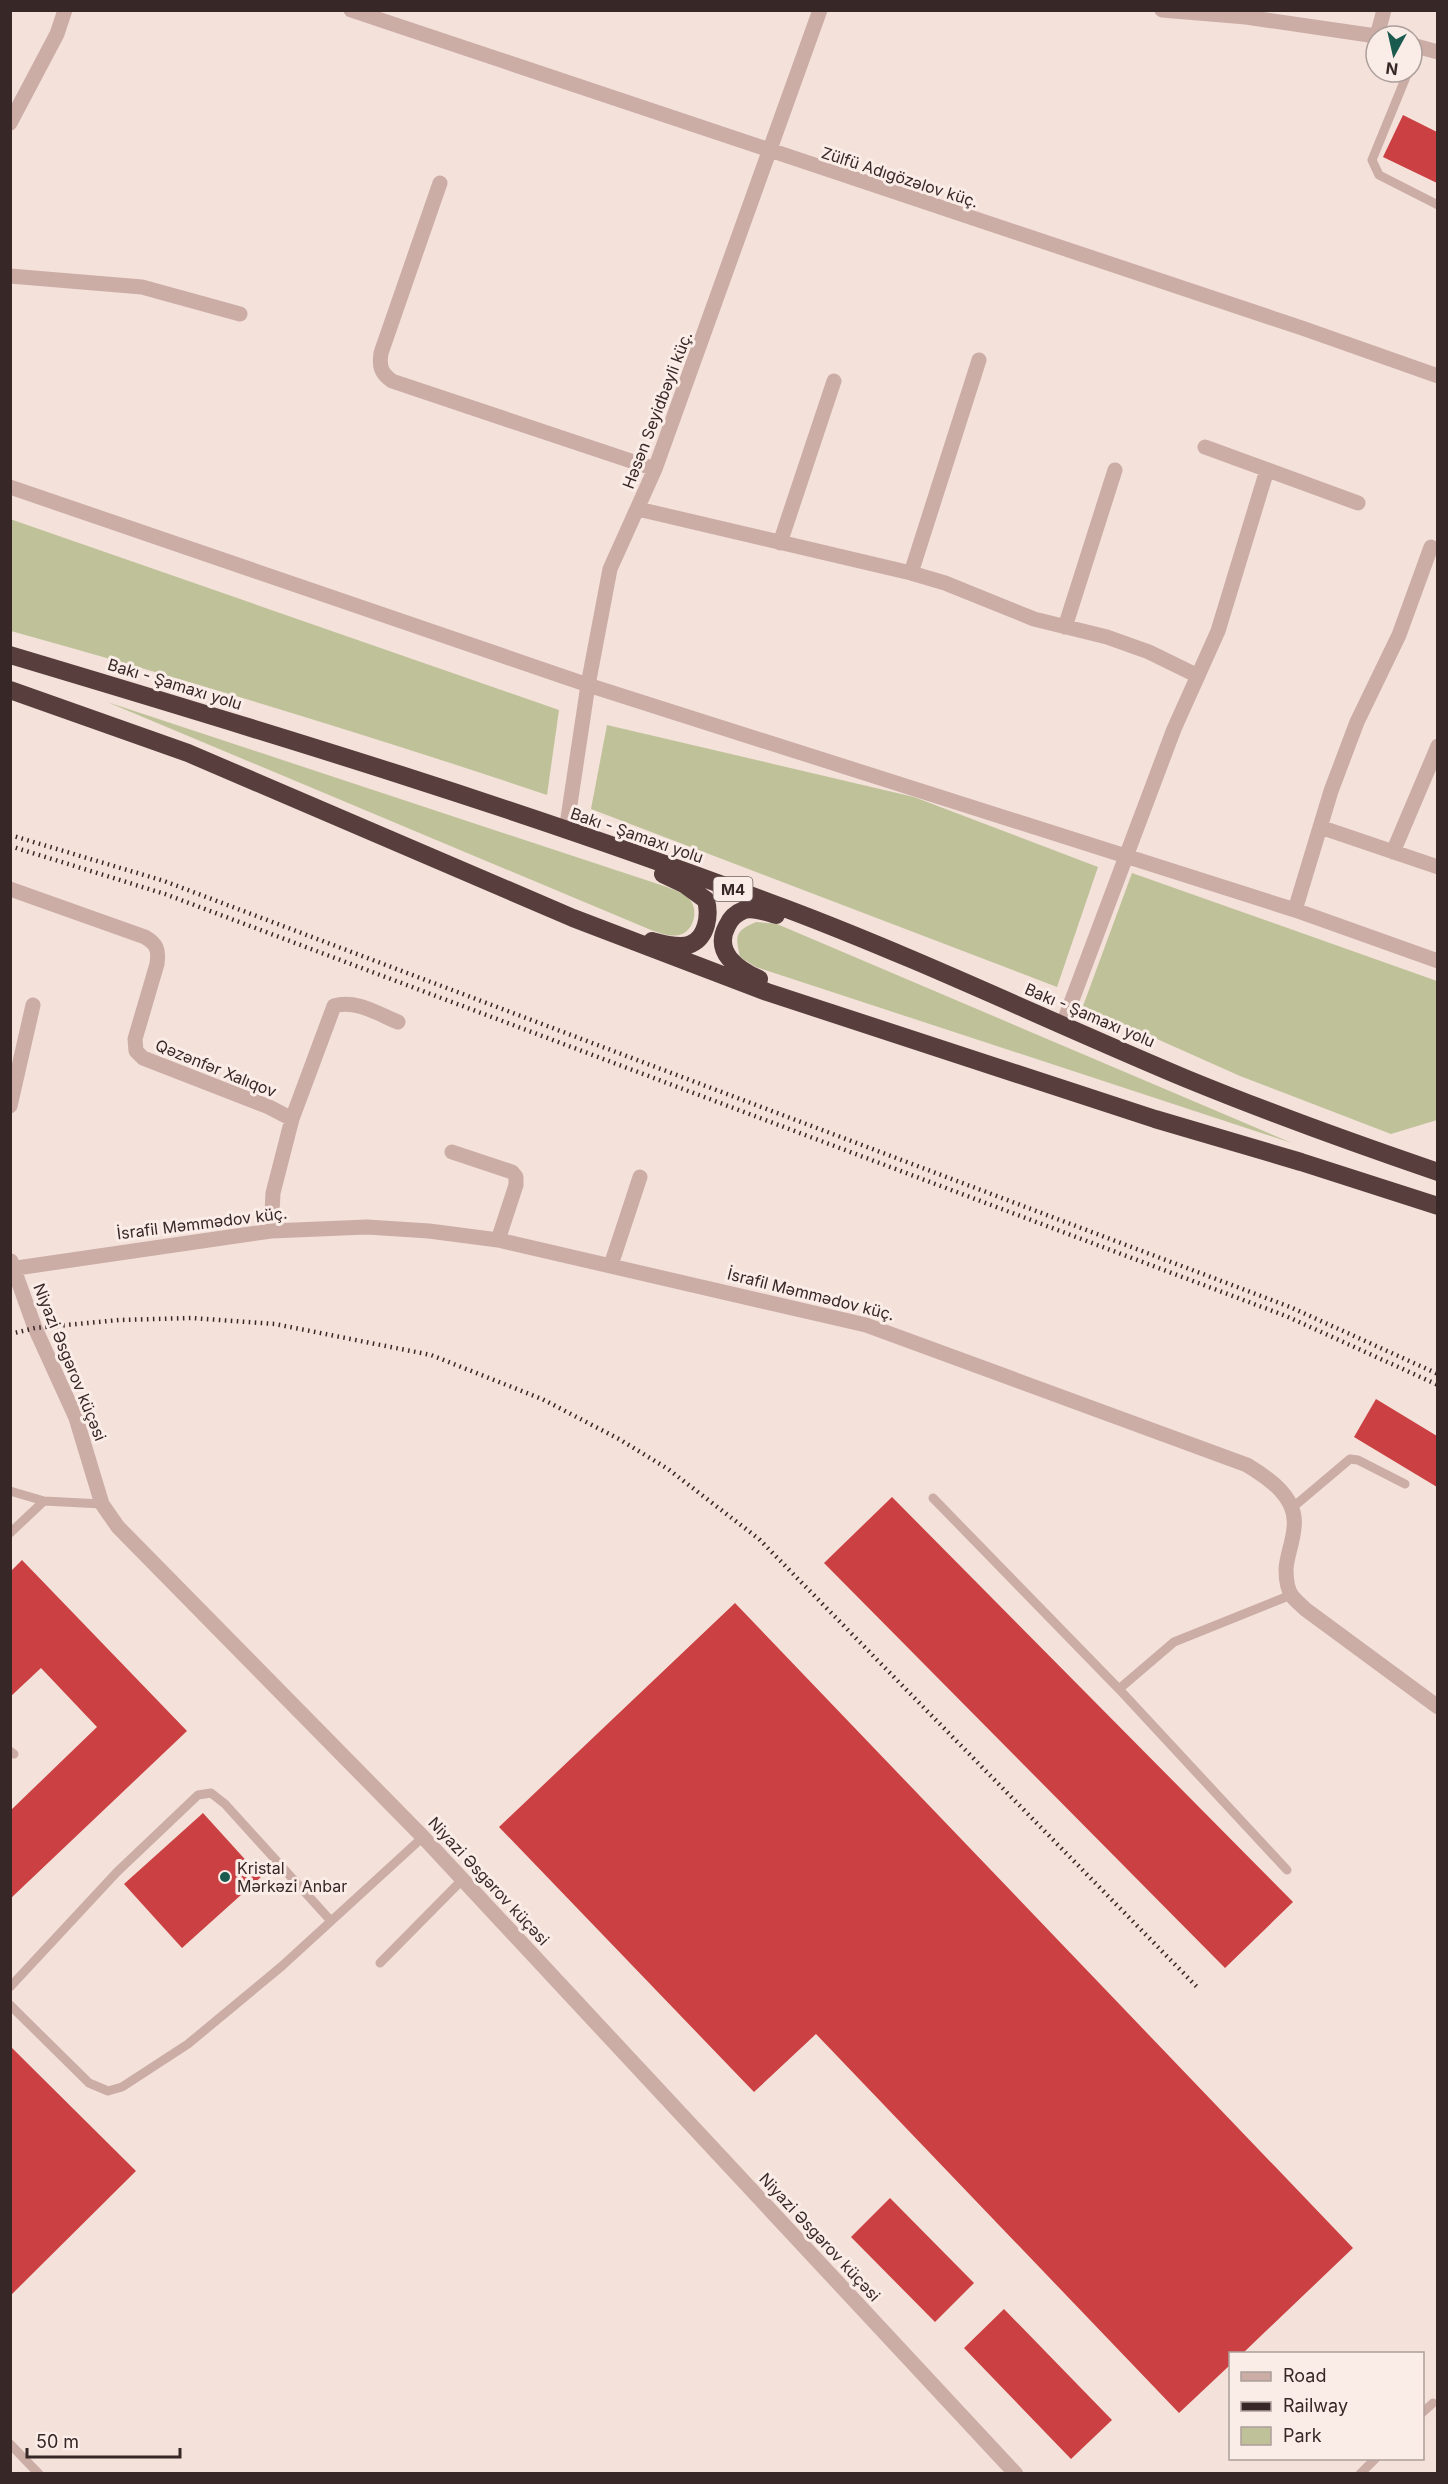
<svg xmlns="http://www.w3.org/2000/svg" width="1448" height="2484" font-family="Inter,sans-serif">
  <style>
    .green { fill: #bfc299 }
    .building { fill: #cb4042 }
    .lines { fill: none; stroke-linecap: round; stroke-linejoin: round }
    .lane { stroke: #cbada6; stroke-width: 9 }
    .street { stroke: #cbada6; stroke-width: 15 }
    .highway { stroke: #583f3e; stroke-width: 18 }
    .rail { stroke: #372827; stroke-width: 4.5; stroke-dasharray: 1.5 4.5; stroke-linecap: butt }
    .poi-dot { fill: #1b5a4e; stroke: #faece7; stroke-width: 2 }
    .labels { text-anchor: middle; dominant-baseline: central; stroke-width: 6; stroke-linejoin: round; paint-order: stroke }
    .shield { fill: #faece7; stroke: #726361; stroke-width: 1.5 }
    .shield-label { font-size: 15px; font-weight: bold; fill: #372827 }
    .street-label { font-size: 16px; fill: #372827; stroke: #faece7 }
    .poi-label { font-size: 16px; fill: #372827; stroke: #faece7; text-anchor: start }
  </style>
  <rect width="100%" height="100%" fill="#f3e1da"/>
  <!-- green -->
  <path class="green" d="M10,519L559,710L547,795C369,735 191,681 11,631Z
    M107,702L667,887C674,890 683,893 688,898C700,908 694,932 679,935C669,937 660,933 651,930Z
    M607,725L914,797L1098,867L1057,987L591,809Z
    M1132,873L1437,981V1120L1391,1134L1240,1076L1083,1006Z
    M756,922L777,924L1292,1143L756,967L740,957C735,935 735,931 756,922Z"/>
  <!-- building -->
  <path class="building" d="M1403,115L1437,132V183L1383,157Z
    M1376,1399L1437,1436V1487L1354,1437Z
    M892,1497L1293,1902L1225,1968L824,1563Z
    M22,1560L187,1731L10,1899V1811L97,1727L41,1668L10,1697V1572Z
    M735,1603L1353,2248L1242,2354H1230V2365L1179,2413L816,2034L754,2092L499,1827Z
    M203,1813L261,1877L182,1948L124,1884Z
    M10,2046L136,2171L10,2296Z
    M890,2198L974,2283L935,2322L851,2237Z
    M1004,2309L1112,2420L1071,2459L964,2348Z"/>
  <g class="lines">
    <!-- lane -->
    <path class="lane" d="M1412,62L1418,47
      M1408,72L1372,160L1379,175L1438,205
      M10,1491L44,1501L102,1504
      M933,1498L1119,1689L1287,1870
      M1292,1508L1350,1459L1358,1460L1405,1484
      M10,1533L44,1501
      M1119,1689L1174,1642L1291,1595
      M10,1751L14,1754
      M380,1963L463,1879
      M10,1987L117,1872L198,1795L211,1793L225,1804L331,1921
      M10,2005L89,2083L108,2091L122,2087L188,2044L282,1966L423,1837
      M1422,2413L1433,2403
      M10,2444L39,2474
      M1360,2474L1376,2458"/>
    <!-- street -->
    <path class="street" d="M351,10L1302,328L1438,376
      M1162,10L1246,17L1376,36
      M1377,36L1384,10
      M1412,45L1438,52
      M10,123L57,34L65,10
      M440,183L381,353C379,367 381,373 392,381L655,469
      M10,276L142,287L240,314
      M1205,447L1358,503
      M10,487L588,685L1295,910L1438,961
      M638,509L911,573L945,583L1034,619L1107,637L1149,652L1198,676
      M780,543L834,381
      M911,573L979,360
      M1065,627L1115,470
      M1320,827L1438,867
      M566,831L588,685L610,569L655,469L820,10
      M1393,852L1438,746
      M10,889L145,937C157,944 159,950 157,964L135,1039L136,1051L143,1058L269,1107L292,1119L273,1193L271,1231
      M1295,910L1331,791L1357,722L1399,635L1431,547
      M1063,1024L1174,729L1218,631L1267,470
      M10,1106L33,1005
      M292,1119L334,1006C356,999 378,1014 398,1022
      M452,1152L512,1172L516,1177V1185L498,1240
      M11,1261L35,1328L76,1418L102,1504L118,1527L423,1837L1016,2474
      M611,1265L640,1177
      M10,1269L271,1231L367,1227L429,1231L498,1240L866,1325L1247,1465C1270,1479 1298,1498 1294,1528C1293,1542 1287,1555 1286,1569C1286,1578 1287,1589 1292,1596C1296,1601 1301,1605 1305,1609L1438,1707"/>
    <!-- highway -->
    <path class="highway" d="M10,655C271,733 532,812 787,909C922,960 1053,1023 1187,1079C1270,1113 1353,1143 1438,1172
      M10,690L188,753L573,918L767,992L1155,1119L1301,1162L1438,1206
      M652,941C663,944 681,949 691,944C707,937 710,915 706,900L684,884L663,874
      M759,979C737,969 713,952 727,926C730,919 736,913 744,910C754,907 766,912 776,915"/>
    <!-- rail -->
    <path class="rail" d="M10,835L164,881L1290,1307L1438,1374
      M10,846L165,894L1286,1316L1438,1385
      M10,1334L35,1328L119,1320L192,1318L275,1324L431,1355L542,1399L619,1439L668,1469L759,1539L1197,1987"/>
  </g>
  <!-- markers -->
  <circle class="poi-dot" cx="225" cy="1877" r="6"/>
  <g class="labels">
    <!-- shield labels -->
    <rect class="shield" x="713.5" y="877" width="39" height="24" rx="4.5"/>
    <g class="shield-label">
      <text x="733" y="889">M4</text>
    </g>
    <!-- street labels -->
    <g class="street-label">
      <text transform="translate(900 177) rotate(18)">Zülfü Adıgözəlov küç.</text>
      <text transform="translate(657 410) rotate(-69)">Həsən Seyidbəyli küç.</text>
      <text transform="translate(175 684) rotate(17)">Bakı - Şamaxı yolu</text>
      <text transform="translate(637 835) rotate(19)">Bakı - Şamaxı yolu</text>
      <text transform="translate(1090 1015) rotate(23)">Bakı - Şamaxı yolu</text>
      <text transform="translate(216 1068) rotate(22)">Qəzənfər Xalıqov</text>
      <text transform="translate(202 1223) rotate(-7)">İsrafil Məmmədov küç.</text>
      <text transform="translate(811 1294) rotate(14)">İsrafil Məmmədov küç.</text>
      <text transform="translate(70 1362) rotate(68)">Niyazi Əsgərov küçəsi</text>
      <text transform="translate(489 1881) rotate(47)">Niyazi Əsgərov küçəsi</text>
      <text transform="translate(820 2237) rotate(47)">Niyazi Əsgərov küçəsi</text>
    </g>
    <!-- poi labels -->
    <g class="poi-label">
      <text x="237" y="1868">Kristal<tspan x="237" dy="18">Mərkəzi Anbar</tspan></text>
    </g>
  </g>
  <!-- border -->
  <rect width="1448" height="2484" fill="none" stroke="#372827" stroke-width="24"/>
  <!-- legend -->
  <rect x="1229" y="2352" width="195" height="108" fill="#faece7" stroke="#ac9e9a" stroke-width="1.5"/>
  <rect x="1241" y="2372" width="30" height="9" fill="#cbada6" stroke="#ac9e9a" stroke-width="1.5"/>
  <text x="1283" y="2382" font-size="18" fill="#372827">Road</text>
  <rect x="1241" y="2402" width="30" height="9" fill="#372827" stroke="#ac9e9a" stroke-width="1.5"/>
  <text x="1283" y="2412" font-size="18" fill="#372827">Railway</text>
  <rect x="1241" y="2427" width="30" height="18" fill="#bfc299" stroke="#ac9e9a" stroke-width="1.5"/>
  <text x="1283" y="2442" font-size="18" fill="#372827">Park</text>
  <!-- north arrow -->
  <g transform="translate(1394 54) rotate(188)"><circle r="28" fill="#faece7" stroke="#ac9e9a" stroke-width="1.5"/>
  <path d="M0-4.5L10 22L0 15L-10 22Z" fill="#1b5a4e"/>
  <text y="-9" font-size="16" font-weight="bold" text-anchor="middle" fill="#372827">N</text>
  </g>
  <!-- scale -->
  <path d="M27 2448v9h153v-9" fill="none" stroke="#372827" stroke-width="3"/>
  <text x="36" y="2448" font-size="18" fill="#372827" stroke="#faece7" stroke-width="4.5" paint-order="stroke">50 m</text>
</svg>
